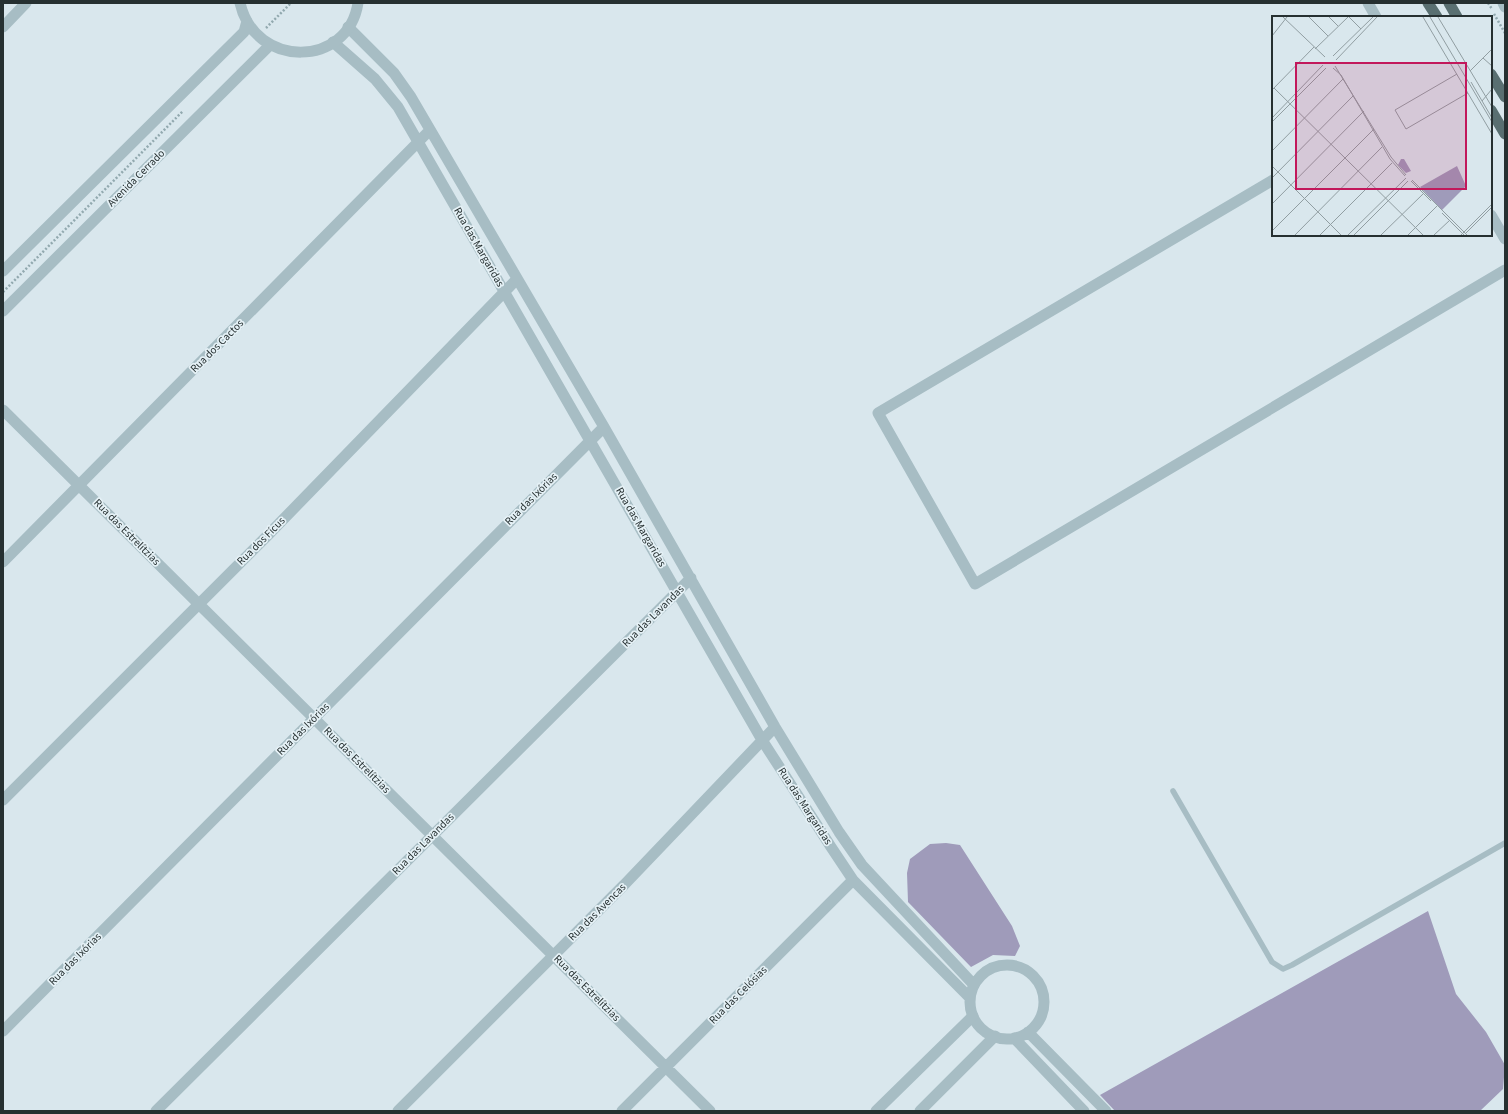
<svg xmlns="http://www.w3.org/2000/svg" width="1508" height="1114" font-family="'Source Sans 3',sans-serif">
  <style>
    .green { fill: #9f9bba }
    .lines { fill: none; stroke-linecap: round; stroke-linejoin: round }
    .path { stroke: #92a9af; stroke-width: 2.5; stroke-dasharray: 2 2; stroke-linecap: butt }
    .service { stroke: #a7bdc4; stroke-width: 5.5 }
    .minor { stroke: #a7bdc4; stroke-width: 11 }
    .tertiary { stroke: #a7bdc4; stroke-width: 11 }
    .primary { stroke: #596f71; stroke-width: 11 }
    .labels { text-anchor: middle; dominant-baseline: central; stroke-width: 3.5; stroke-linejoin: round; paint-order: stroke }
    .street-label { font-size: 11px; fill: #263031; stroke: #e5f1f6 }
    .inset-road { fill: none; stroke: #919ea2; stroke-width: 1 }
    .view { fill: #c2185b; fill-opacity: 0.15; stroke: #c2185b; stroke-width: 2 }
    .inset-edge { fill: none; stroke: #263031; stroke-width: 2 }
  </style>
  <rect width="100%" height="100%" fill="#d9e7ed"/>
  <!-- green -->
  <path class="green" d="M946,843L960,845L1012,926L1020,946L1015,956L993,955L971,967L908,902L907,873L910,859L930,844Z
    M1428,911L1456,994L1486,1032L1505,1065L1503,1089L1480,1111H1115L1100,1095Z"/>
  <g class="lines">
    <!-- path -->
    <path class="path" d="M1488,3L1492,9
      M1494,14L1505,33
      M266,28L291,3
      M3,292L183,111"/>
    <!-- service -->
    <path class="service" d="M1173,791L1272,962L1283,969L1292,965L1505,843"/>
    <!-- minor -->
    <path class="minor" d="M1368,3L1376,17
      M3,27L26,3
      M348,27L394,73L411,97L604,427L775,727L839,832L862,865L974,985
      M333,42L375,79L398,107L762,740L831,847L853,880L970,998
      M1273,180L878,413L975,584L1505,270
      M1491,215L1505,239
      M3,410L710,1111
      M3,562L430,130
      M3,800L268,535L517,279
      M970 1002a37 37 0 1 1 74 0a37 37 0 1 1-74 0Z
      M3,1031L604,427
      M1028,1032L1106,1111
      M1014,1038L1084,1111
      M156,1111L691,578
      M398,1111L624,885L775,727
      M622,1111L853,880"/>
    <!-- tertiary -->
    <path class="tertiary" d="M240,3C255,69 348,68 358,3
      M1503,3L1505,7
      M3,271L244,32L247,21
      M3,311L270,45
      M876,1111L973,1016
      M920,1111L995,1036"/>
    <!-- primary -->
    <path class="primary" d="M1428,3L1437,17
      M1449,3L1457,17
      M1491,74L1505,97
      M1491,110L1505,134"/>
  </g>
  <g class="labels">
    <!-- street labels -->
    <g class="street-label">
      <text transform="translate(136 178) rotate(-45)">Avenida Cerrado</text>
      <text transform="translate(479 247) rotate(60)">Rua das Margaridas</text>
      <text transform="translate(217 346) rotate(-45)">Rua dos Cactos</text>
      <text transform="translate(531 499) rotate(-45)">Rua das Ixórias</text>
      <text transform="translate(641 527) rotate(60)">Rua das Margaridas</text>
      <text transform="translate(127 532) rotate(45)">Rua das Estrelítzias</text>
      <text transform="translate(261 541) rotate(-45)">Rua dos Fícus</text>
      <text transform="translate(653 616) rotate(-45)">Rua das Lavandas</text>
      <text transform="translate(303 729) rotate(-45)">Rua das Ixórias</text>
      <text transform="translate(357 760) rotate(45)">Rua das Estrelítzias</text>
      <text transform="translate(805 806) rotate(57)">Rua das Margaridas</text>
      <text transform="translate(423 844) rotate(-45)">Rua das Lavandas</text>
      <text transform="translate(597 912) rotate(-45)">Rua das Avencas</text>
      <text transform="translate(75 959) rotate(-45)">Rua das Ixórias</text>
      <text transform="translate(587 988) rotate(45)">Rua das Estrelítzias</text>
      <text transform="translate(738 995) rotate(-45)">Rua das Celósias</text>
    </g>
  </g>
  <!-- overview -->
  <g transform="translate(1272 16)">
    <rect width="220" height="220" fill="#d9e7ed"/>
    <path d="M129,143H132L139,155L134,157L126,149ZM185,150L194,170L170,194L148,171Z" fill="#9f9bba"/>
    <path class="inset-road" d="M11,1L53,41M37,1L56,20M57,1L66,10M77,1L89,13M151,1L220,118M158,1L220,106M166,1L220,91M0,20L15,1M43,33L76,1M61,40L101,1M211,42L220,50M64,44L105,1M63,50L119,141L134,159M61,52L69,59L118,143L133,160M198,55L220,33M185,58L123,94L134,113L196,77M199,66L220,102M2,72L151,219M0,74L42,31M210,85L220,73M0,102L51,49M0,106L54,52M0,135L71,63M0,150L69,219M0,162L81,80M140,164L195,219M139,165L159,185M0,188L92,95M170,197L192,219M0,215L102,113M193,218L220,191M23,219L110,131M48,219L120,147M76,219L134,162M82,219L136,165M109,219L151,178M136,219L165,190M162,219L178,204M189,219L220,188"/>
    <path class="view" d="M24,47H194V173H24Z"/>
    <rect width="220" height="220" class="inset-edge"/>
  </g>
  <!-- border -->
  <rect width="1508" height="1114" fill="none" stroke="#263031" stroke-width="8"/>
</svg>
